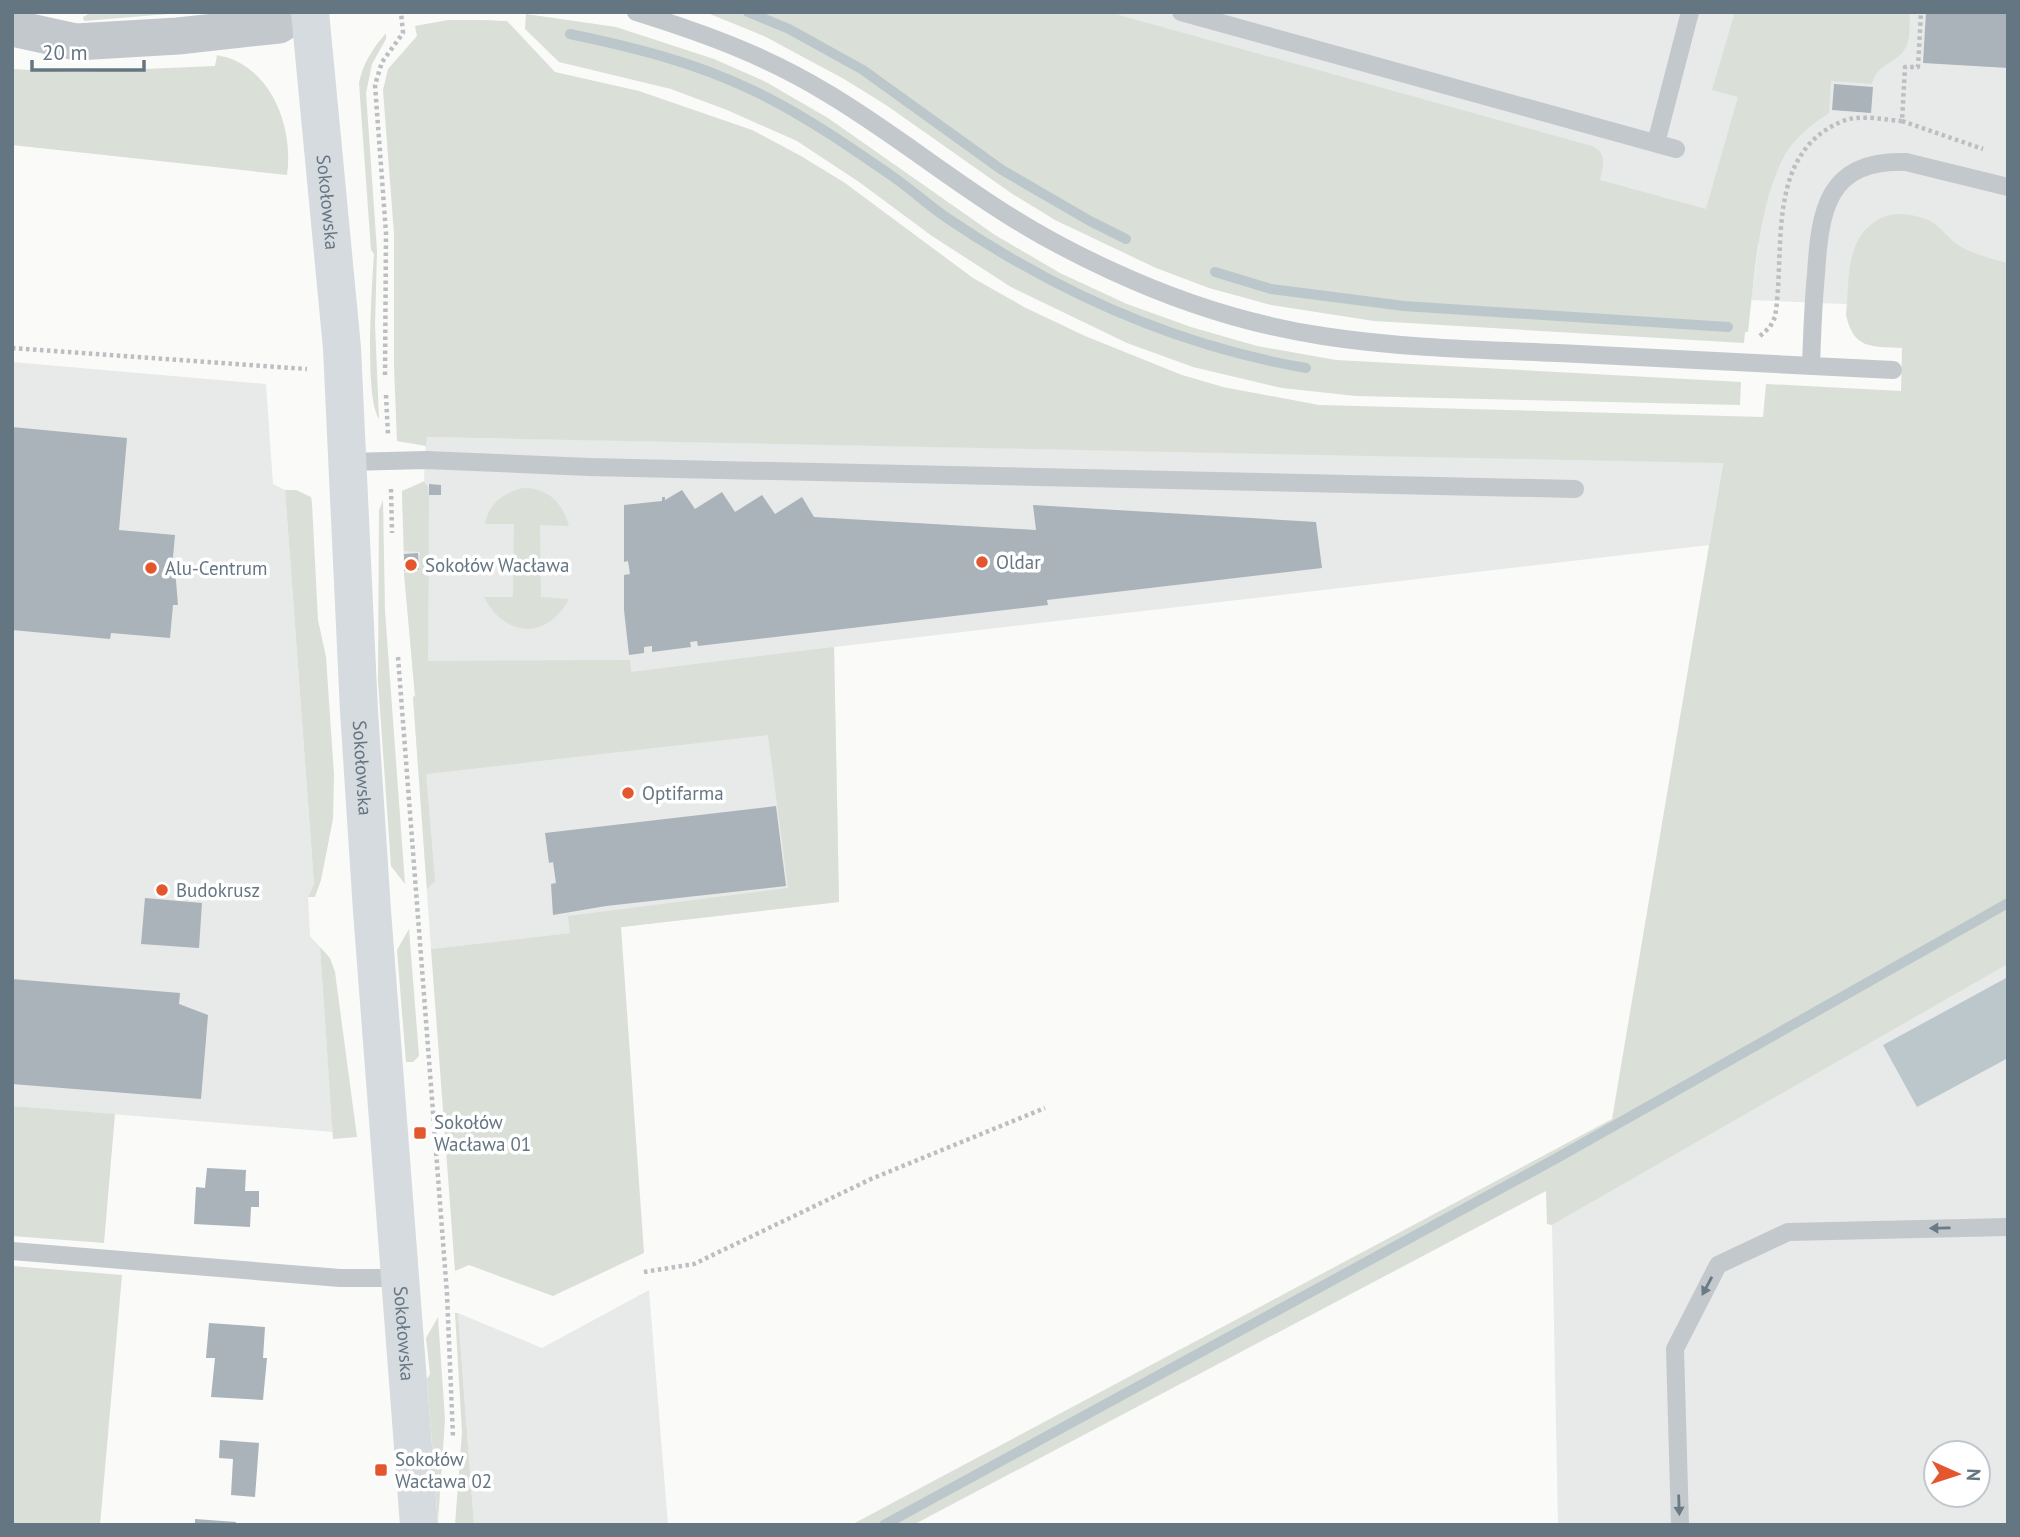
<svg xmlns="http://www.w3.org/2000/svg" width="2020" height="1537" font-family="'PT Sans',sans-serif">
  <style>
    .built { fill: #e8e9e9; fill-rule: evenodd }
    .green { fill: #dadfd7 }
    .water { fill: #bbc7cb }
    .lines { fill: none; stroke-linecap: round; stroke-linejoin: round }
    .stream { stroke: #bbc7cb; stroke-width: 10 }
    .building { fill: #aab3b9 }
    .path { stroke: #bbbfc2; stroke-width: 4.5; stroke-dasharray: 3.5 3.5; stroke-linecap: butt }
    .lane { stroke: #c3c8cc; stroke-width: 18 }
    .street { stroke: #c3c8cc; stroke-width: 37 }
    .secondary { stroke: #d6dbdf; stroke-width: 38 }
    .oneway { fill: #6a7a87 }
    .poi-dot { fill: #e4572e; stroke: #fff; stroke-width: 2.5 }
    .labels { text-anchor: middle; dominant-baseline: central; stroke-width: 7; stroke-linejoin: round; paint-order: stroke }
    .street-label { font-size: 19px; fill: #657683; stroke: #fff }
    .poi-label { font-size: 19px; fill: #657683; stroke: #fff; text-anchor: start }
  </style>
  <rect width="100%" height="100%" fill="#fafaf8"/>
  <!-- built -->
  <path class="built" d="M871,12H2008V311L1751,300L1759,243Z
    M12,362L266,384L273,484L285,490L314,884L308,897L310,936L320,947L333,1132L12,1106Z
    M426,437L1201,452L1723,462L1709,545L834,647L839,902L431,949L413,697L415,696L404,573L402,491L424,481Z
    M2008,964V1525H1558L1552,1225ZM1936,1453H1978V1495H1936Z
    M649,1290L668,1525H474L458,1313L542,1348Z"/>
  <!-- green -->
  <path class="green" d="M92,12H192L84,21L83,17Z
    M705,12H1108L1592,146C1608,154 1603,165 1600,180L1706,209L1738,97L1712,90L1735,12H1910C1909,22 1911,38 1906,47C1898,63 1876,64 1872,84L1831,81L1829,113C1812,124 1797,136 1786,153C1759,199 1754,279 1748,332H1745L1744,343L1374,321L1271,305L1209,288L1156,268L1055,220L1011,193L886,105L844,79L764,36Z
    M526,14L616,27L714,59L766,82L828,118L995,235L1060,273L1127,304L1191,327L1257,346L1336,360L1741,382L1740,405L1356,396L1282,388L1193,367L1127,343L1011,287L932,236L859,182L797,141L727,110L671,89L559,62L525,29Z
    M482,20L507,21L555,72L639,91L752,130L801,156L845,183L973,278L1024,307L1085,336L1182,375L1223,387L1319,405L1763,417L1766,384L1901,391L1902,348C1871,346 1854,350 1846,315C1850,279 1844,237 1881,218C1895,211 1913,214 1928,220C1941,226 1949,240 1961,247C1976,255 1992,259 2008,263V964L1552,1225L1547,1224L1546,1191L913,1525H851L1612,1119L1723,463L427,437L426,446L397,441L394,366V234L383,90L388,69L417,36L415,26L448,20Z
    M386,33V39L372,64L366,93L377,251L375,325L379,419C364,395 372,286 374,254L371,250L359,83C363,63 373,48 386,33Z
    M217,55C224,57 232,58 238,62C277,82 293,134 287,175L12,145V69L73,72L215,66Z
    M424,482L428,487L429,499L428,661L630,660L631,672L834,647L839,902L621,927L644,1253L553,1296L469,1265L455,1271L431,949L570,933L568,916L788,888L768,735L426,774L435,881L427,889L413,697L415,696L404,573L419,571L420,552L404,551L402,491Z
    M523,488C548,488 562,502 569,526L540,525L541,597L569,599C547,640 505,638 484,597H513L514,524H485C489,503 503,493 523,488Z
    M285,490H296L311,497L312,503L318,620L326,657L334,775L333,819L321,880L315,897H308L314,884Z
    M383,500L385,611L405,884L391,866L378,681L379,510Z
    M409,929L419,1056L413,1062H406L397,950Z
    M320,947L330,958L335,972L357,1137L333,1139Z
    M12,1106L115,1114L104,1243L12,1236Z
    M12,1266L122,1275L100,1525H12Z
    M455,1313H458L474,1525H455L462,1432Z
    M438,1317L445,1419L438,1522L427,1379L430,1374L426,1338Z"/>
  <!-- water -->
  <path class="water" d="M2008,977V1058L1917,1107L1883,1045Z"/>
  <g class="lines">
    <!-- stream -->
    <path class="stream" d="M748,12L789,29L863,70L1002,170L1090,221L1126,239
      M570,34C632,47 694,62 752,90C801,113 847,145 892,176C911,189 928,205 947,218C1055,291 1177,346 1306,368
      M1215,272L1271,289L1404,306L1728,327
      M884,1525L1557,1158L2008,903"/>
  </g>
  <!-- building -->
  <path class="building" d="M1926,12H2008V68L1923,63Z
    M1834,84L1873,87L1871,113L1832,110Z
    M12,427L127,438L119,530L175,535L172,568L175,569L178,605H173L170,638L111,633L110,639L12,630Z
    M429,484L441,485V495H429Z
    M682,490L695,509L722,492L735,512L762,495L775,514L802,497L814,517L1036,530L1033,505L1316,522L1322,568L1047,600L1048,605L698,646L697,641L690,642L691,647L652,652V646L644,647V653L629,655L624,610V575L630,574L628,561L624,562V505L662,501V497H665V500Z
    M418,553L419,570L404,571V554Z
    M776,806L786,886L606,906L553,915L551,884L556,883L553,862L549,863L545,833Z
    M145,898L202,903L199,948L141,944Z
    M12,979L180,993L179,1004L208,1015L201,1099L12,1084Z
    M207,1168L246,1170L245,1191H259V1207H251L250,1227L194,1224L196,1187L205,1188Z
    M209,1323L265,1327L263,1358H267L263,1400L211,1397L215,1358H206Z
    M220,1440L259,1443L255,1497L231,1495L233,1459L219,1458Z
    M195,1519L236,1522V1525H195Z"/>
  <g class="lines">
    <!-- path -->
    <path class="path" d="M1902,121L1983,149
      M1760,336L1770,327L1775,317C1786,250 1764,153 1843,121C1860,114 1885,120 1902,121L1905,67H1918L1921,12
      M12,348L307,369
      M385,375L386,233L375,85L382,62L403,33L401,12
      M386,395L388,435
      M391,489L392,533
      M398,657L447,1294L453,1437
      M644,1272L694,1264L871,1179L1045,1108"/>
    <!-- lane -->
    <path class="lane" d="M636,12C703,33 767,56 827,93C891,131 948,178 1011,217C1043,237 1077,255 1112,271C1179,302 1250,325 1323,336C1407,349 1493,350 1578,354C1683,359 1788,365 1893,370
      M1181,12L1676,149
      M1656,143L1690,12
      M1811,366C1812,336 1813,305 1816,274C1820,210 1827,159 1906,162L2008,187
      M348,462L426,460L589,467L1575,489
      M12,1251L340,1278H400
      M1680,1525L1675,1349L1718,1265L1788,1232L2008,1227"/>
    <!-- street -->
    <path class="street" d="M12,28L76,42L178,36L279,25L299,12"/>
    <!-- secondary -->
    <path class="secondary" id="s1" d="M310,12L342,348L359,711L372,911L419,1525"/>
  </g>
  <!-- one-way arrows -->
  <defs><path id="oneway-solid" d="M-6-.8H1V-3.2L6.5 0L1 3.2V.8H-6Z" transform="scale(1.75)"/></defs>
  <g class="oneway">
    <use href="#oneway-solid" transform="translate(1940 1228) rotate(179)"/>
    <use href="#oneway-solid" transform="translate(1707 1286) rotate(118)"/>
    <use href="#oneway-solid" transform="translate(1679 1505) rotate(88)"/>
  </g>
  <!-- markers -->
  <g class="poi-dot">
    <circle cx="982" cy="562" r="7"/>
    <circle cx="411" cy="565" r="7"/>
    <circle cx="151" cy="568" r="7"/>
    <circle cx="628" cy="793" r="7"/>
    <circle cx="162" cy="890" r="7"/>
    <rect x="413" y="1126" width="14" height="14" rx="3.5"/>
    <rect x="374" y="1463" width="14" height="14" rx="3.5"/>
  </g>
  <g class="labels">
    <!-- street labels -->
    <g class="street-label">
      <text stroke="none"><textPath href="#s1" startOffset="191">Sokołowska</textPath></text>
      <text stroke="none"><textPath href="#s1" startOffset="758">Sokołowska</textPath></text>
      <text stroke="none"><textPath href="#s1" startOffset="1325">Sokołowska</textPath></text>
    </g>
    <!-- poi labels -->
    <g class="poi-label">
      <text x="996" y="562">Oldar</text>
      <text x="425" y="565">Sokołów Wacława</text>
      <text x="165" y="568">Alu-Centrum</text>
      <text x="642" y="793">Optifarma</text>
      <text x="176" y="890">Budokrusz</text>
      <text x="434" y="1122">Sokołów<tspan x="434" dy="22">Wacława 01</tspan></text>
      <text x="395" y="1459">Sokołów<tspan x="395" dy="22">Wacława 02</tspan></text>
    </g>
  </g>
  <!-- border -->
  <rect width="2020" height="1537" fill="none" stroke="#657683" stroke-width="28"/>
  <!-- north arrow -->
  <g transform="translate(1957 1474) rotate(93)"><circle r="33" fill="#ffffff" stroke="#c1c8cd" stroke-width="2"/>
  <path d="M0-5L12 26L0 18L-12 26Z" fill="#e4572e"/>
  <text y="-10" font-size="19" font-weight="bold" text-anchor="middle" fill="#657683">N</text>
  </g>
  <!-- scale -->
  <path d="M32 60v10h112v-10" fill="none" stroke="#657683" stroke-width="3.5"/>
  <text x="42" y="60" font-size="21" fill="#657683" stroke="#ffffff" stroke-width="5" paint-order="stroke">20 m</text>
</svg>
